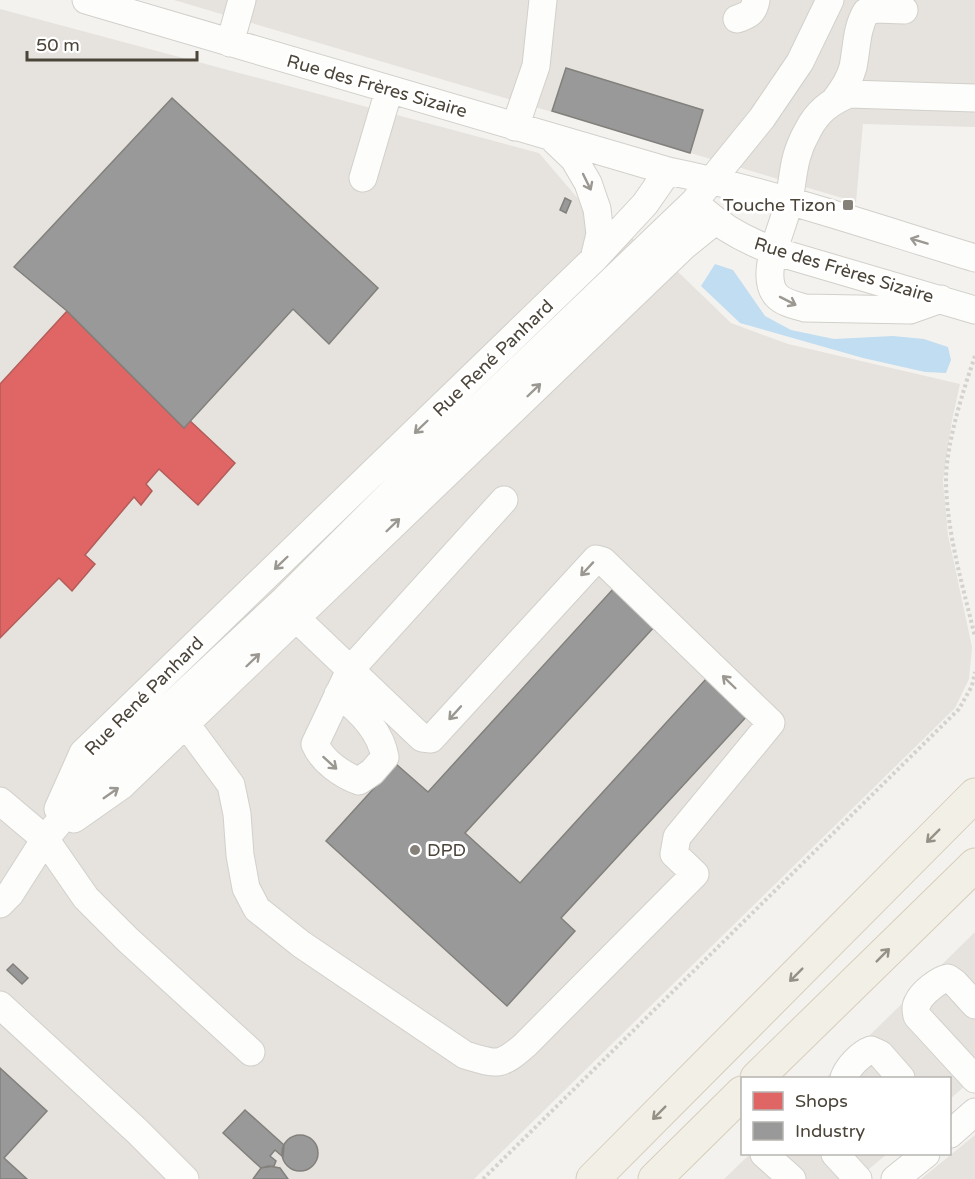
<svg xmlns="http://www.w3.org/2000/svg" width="975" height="1179" font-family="'Varela Round',sans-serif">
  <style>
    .industrial { fill: #e6e2de }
    .parking { fill: #e6e3df }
    .water { fill: #c0ddf1 }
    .shops { fill: #e06666; stroke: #b35c58; stroke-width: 1.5 }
    .industry { fill: #999; stroke: #82807c; stroke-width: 1.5 }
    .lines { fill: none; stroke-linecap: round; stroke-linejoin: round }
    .minor-casing { stroke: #d2d0cb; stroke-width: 29 }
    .major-casing { stroke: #d6cebb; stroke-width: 35 }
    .path { stroke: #d3d2cc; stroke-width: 4; stroke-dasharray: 3 3; stroke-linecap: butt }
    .minor { stroke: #fdfdfc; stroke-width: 27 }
    .major { stroke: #f2efe6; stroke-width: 33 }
    .oneway { stroke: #9b9791 }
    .oneway2 { stroke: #969187 }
    .poi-dot { fill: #868178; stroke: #fff; stroke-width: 2 }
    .labels { text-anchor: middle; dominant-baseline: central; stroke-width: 6; stroke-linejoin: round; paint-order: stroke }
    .street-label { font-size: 18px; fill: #4b4439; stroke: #fff }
    .poi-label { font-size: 18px; fill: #4b4439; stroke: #fff; text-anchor: end }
  </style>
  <rect width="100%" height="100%" fill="#f4f2ee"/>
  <!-- industrial -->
  <path class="industrial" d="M174,0H975V127L863,124L856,202Z
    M0,9L539,153L580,201L674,268L731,323L788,344L960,384L952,420L943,481L948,535L972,647L969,679L955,708L474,1179H0Z
    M975,1135V1179H921Z"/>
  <!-- parking -->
  <path class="parking" d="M975,932V1077L950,1099V1078H826Z
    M750,1154H887L857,1179H724Z"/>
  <!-- water -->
  <path class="water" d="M715,264L733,270L765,316L791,330L834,339L893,336L924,339L948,347L951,360L946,373L925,372L863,358L740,323L701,286Z"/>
  <!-- shops -->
  <path class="shops" d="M67,311L184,428L189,420L235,463L198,505L159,469L146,484L152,491L141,505L134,497L85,555L95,564L72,591L59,578L0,638V384Z"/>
  <!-- industry -->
  <path class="industry" d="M566,68L703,110L690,153L552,111Z
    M172,98L378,288L329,344L293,309L184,428L67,311L14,267Z
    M565,198L571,201L566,213L560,210Z
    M614,588L655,626L465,833L520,883L706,679L747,716L561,918L575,931L507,1006L326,841L396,764L428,792Z
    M13,964L28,978L22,984L7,970Z
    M0,1068L47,1111L4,1158L27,1179H0Z
    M245,1110L284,1145L283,1157L275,1150L270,1156L276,1161L274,1166L261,1168L223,1133Z
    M282 1153a18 18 0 1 1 36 0a18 18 0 1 1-36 0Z
    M269,1166L280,1168L288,1179H253L261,1168Z"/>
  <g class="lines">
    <defs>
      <path id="minor" d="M86,0L668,171C772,192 873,227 975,258
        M737,19C749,15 754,12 756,0
        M230,43L242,0
        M835,100C842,91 850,79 853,67C857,48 856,29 866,12L876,9L904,10
        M515,127L536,66L543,0
        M363,178L389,90
        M703,210C724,229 747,241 774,251L975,310
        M594,259L645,204L668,171
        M941,299L910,310L805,308C795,305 783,303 776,295C758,273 785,225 789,201C794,173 793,156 808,130C817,112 830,102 849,94L975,98
        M338,694C360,710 380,730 385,757L372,772L359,781C342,775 322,761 315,744L350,670L504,500
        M186,724L231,785L237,814L240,855L246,888L257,909L301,944L465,1055C496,1064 499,1068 525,1045L695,874L674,854L677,837L771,723L603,561L596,559L431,739L422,738L296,618
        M0,801L45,839L86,898L128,940L251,1052
        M58,809L83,753L594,259L600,234L597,209L588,183L574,159L551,137
        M74,819L121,786L684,246L715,221
        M0,904L10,894L45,839L105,767L284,600L416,468L694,202L762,118L800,62L830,0
        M0,1005L137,1131L185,1179
        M975,1005L955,983L948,978C938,980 922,993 918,1002C915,1006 916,1011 917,1016L975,1079
        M844,1078C847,1068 860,1054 871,1050L880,1054L901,1078
        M950,1134L975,1112
        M764,1154L792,1179
        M835,1154L858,1179
        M895,1179L926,1154"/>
      <path id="major" d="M757,1078L975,865
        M593,1179L975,795
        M655,1179L742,1093"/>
    </defs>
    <!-- minor casing -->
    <use href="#minor" class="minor-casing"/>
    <!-- major casing -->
    <use href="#major" class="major-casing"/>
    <!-- path -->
    <path class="path" d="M975,356C963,391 947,441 946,478C946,531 963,586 975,637
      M483,1179L959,709L972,686L975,672"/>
    <!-- minor -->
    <use href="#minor" class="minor"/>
    <!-- major -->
    <use href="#major" class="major"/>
  </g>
  <!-- one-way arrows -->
  <defs><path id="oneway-shaft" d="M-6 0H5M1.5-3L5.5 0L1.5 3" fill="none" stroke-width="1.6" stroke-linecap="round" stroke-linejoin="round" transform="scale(1.5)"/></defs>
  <g class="oneway">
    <use href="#oneway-shaft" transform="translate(587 182) rotate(64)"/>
    <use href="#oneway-shaft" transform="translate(919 241) rotate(-163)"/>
    <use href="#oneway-shaft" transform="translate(788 301) rotate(27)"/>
    <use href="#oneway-shaft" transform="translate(534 390) rotate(-44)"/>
    <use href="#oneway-shaft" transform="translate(421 427) rotate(136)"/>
    <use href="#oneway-shaft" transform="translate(393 525) rotate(-44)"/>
    <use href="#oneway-shaft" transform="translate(281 563) rotate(136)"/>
    <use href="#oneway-shaft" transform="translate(587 569) rotate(133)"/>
    <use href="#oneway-shaft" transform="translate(253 660) rotate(-44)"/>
    <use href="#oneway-shaft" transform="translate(729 682) rotate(-136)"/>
    <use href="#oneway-shaft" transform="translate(455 713) rotate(132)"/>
    <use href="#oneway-shaft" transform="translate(330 763) rotate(42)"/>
    <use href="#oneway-shaft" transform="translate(111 793) rotate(-35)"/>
  </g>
  <g class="oneway2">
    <use href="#oneway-shaft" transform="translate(933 836) rotate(135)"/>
    <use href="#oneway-shaft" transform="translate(883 955) rotate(-45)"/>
    <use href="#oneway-shaft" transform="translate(796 975) rotate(135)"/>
    <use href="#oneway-shaft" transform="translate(659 1113) rotate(135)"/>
  </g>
  <!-- markers -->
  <g class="poi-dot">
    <rect x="842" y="199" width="12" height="12" rx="3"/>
    <circle cx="415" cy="850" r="6"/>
  </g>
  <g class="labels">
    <!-- street labels -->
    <g class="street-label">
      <text transform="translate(377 86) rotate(16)">Rue des Frères Sizaire</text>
      <text transform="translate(844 270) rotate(17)">Rue des Frères Sizaire</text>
      <text transform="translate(493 358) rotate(-44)">Rue René Panhard</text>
      <text transform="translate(144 696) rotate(-45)">Rue René Panhard</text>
    </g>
    <!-- poi labels -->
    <g class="poi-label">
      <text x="836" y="205">Touche Tizon</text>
      <text x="427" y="850" text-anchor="start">DPD</text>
    </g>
  </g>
  <!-- legend -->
  <rect x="741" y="1077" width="210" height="78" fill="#ffffff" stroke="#b7b4b0" stroke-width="1.5"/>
  <rect x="753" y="1092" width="30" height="18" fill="#e06666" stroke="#b7b4b0" stroke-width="1.5"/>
  <text x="795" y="1107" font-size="18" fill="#4b4439">Shops</text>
  <rect x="753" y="1122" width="30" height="18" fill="#999999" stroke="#b7b4b0" stroke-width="1.5"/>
  <text x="795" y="1137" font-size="18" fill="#4b4439">Industry</text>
  <!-- scale -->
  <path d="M27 51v9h170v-9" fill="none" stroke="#4b4439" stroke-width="3"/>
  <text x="36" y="51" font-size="18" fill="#4b4439" stroke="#ffffff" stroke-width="4.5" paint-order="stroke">50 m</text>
</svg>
